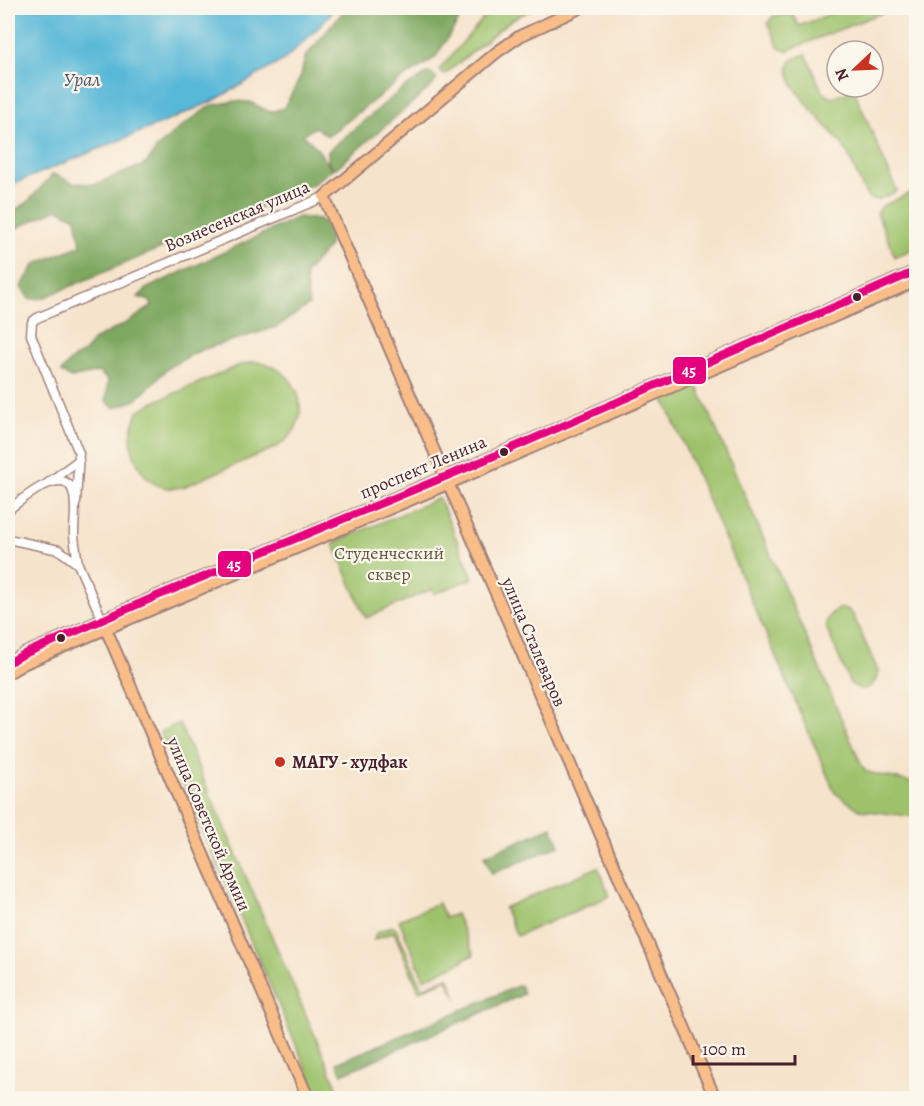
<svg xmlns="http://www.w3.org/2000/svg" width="924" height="1106" font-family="Alegreya,serif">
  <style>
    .green { fill: #9ec26c; stroke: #74704c; stroke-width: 1.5 }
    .forest { fill: #7ea860; stroke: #646446; stroke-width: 1.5 }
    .water { fill: #59b8d8; stroke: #526c82; stroke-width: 1.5 }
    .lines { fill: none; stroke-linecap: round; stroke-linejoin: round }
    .minor-casing { stroke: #a0817b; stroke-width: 11 }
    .major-casing { stroke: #a0817b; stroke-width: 14 }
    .minor { stroke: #fff; stroke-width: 8 }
    .major { stroke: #f8bd89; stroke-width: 10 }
    .bus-1-casing { stroke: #fbf7ec; stroke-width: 12 }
    .bus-1 { stroke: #e5007d; stroke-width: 8 }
    .bus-dot { fill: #4a1f2b; stroke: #fbf7ec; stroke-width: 2 }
    .poi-dot { fill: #c8321e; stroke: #fbf7ec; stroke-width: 2 }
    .labels { text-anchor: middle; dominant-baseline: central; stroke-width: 4.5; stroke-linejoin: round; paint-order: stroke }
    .street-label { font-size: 18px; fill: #4a1f2b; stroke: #fbf7ec }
    .park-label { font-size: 18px; fill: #63503e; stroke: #fbf7ec }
    .poi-label { font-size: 18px; font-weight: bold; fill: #4a1f2b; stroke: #fbf7ec; text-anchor: start }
    .water-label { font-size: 20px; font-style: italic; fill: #4f5568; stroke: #fbf7ec }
    .line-badge { stroke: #fbf7ec; stroke-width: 2 }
    .badge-label { font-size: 16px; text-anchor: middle; font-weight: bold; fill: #fff }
  </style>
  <rect width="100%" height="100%" fill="#fbf7ec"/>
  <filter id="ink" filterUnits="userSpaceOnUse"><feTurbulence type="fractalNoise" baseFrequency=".0167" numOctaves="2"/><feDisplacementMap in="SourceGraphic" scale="12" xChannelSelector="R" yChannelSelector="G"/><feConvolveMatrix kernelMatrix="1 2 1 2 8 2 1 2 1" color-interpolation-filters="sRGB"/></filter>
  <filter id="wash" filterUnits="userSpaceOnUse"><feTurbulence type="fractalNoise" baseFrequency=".008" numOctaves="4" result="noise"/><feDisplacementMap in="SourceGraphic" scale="24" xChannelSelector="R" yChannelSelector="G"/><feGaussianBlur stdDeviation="1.35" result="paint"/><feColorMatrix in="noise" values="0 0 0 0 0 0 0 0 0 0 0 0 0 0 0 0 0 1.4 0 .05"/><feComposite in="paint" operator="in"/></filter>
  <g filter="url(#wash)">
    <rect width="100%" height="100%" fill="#f6e3cb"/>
    <!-- green -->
    <path class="green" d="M492,8H535L511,20L444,75L439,70Z
      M845,8H894L786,51L779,48L768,23L773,16L792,14L799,26Z
      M806,54L822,91L831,98L854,90L897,191C888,195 878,203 868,198C858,182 854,163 844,147C834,131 778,83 790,63C792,58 801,56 806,54Z
      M916,190V256L912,249L895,257L877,213L882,206Z
      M253,362C288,363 312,399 294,431C290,438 283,442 277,447L183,487C178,487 173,489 169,488C146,487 132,460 131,440C131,430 134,421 138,412L150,404L240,365Z
      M690,384H694L698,387L861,764L865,771L871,773L916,783V817L860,810L835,793L664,399L666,395Z
      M439,498L473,578L434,594L432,589L366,618L333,543Z
      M839,609H847L853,615L878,671C876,689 863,694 850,683L826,627C827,617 830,613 839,609Z
      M179,723L326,1061L342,1098H319L160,732Z
      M598,867L610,896L517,936L504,908Z
      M439,903L445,918L456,914L474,955L463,959L464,961L424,979L399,920Z
      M392,926L397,930L422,988L448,977L457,999L447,979L419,991L394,932L374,940L376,933Z"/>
    <!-- forest -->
    <path class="forest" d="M346,8H464V12L435,58L400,80L328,136L315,127L303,135L315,146L332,169L313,184L43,298L29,299L21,287L35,264L81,245L76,218L58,209L8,232V214L27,203L53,174L74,183L95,184L146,164L157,148L177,130L210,106L234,101L250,102L270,112L284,108L301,76L305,57Z
      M428,73L433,74L437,79L432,86L336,168H333L328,161V151L335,145L402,89Z
      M298,217L320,219L331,228L329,246L305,274L309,305L277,327L201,350L169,367L136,400L114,408L106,401L108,381L99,372L71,378L61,372L70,361L85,351L95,339L128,322L152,306L150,301L138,297L148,288Z
      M552,827L560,845L492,874L484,856Z
      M520,985L524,994L342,1074L337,1063Z"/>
    <!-- water -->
    <path class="water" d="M8,8H335L316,30L284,60L215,100L170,120L8,186Z"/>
  </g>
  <g filter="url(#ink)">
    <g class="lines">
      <defs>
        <path id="minor" d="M48,483L79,460
          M76,502L79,453L31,335L32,322L37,318L324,197
          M8,510C20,501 33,490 47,484C85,468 73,519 74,536C75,545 77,555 78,564L59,550L8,539
          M78,564L104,624"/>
        <path id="major" d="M580,8L520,36L497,52L324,197L715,1098
          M106,629L308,1098
          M8,663L24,654L157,596L464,469L916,271
          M8,673L25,663L438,488L916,281"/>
      </defs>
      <!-- minor casing -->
      <use href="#minor" class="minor-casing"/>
      <!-- major casing -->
      <use href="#major" class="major-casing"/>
      <!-- minor -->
      <use href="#minor" class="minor"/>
      <!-- major -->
      <use href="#major" class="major"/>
      <defs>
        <path id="bus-1" d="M8,663L24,654L157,596L464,469L916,271"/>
      </defs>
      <!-- bus-1 casing -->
      <use href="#bus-1" class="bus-1-casing"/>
      <!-- bus-1 -->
      <use href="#bus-1" class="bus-1"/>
    </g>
  </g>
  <!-- markers -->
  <g class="bus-dot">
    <circle cx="857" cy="297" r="5"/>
    <circle cx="504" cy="452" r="5"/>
    <circle cx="61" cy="638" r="5"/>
  </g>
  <circle class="poi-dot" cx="280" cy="762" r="6"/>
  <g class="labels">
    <!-- street labels -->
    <g class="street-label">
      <text transform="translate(237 216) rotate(-23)">Вознесенская улица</text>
      <text transform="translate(423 467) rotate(-23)">проспект Ленина</text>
      <text transform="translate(534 642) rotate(67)">улица Сталеваров</text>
      <text transform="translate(209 824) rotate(67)">улица Советской Армии</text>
    </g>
    <!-- park labels -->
    <g class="park-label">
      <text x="389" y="553">Студенческий<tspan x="389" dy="21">сквер</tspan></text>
    </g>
    <!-- poi labels -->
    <g class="poi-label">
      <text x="292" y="762">МАГУ - худфак</text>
    </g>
    <!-- water labels -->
    <g class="water-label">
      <text x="82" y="79">Урал</text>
    </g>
  </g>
  <g class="line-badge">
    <rect x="672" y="356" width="35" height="29" rx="6" fill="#e5007d"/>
    <rect x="217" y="550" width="35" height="28" rx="6" fill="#e5007d"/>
  </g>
  <g class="badge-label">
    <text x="689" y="376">45</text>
    <text x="234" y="570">45</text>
  </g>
  <!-- margin -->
  <rect width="924" height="1106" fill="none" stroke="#fbf7ec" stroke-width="30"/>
  <!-- north arrow -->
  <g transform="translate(855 69) rotate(247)"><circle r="28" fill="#fbf7ec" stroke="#b4a19f" stroke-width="1.5"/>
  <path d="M0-4.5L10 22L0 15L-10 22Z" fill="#c8321e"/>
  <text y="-9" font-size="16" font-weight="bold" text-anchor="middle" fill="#4a1f2b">N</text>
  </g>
  <!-- scale -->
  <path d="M693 1055v9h102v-9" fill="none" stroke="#4a1f2b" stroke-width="3"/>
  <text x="702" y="1055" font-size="18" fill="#4a1f2b" stroke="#fbf7ec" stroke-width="4.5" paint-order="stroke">100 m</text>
</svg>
